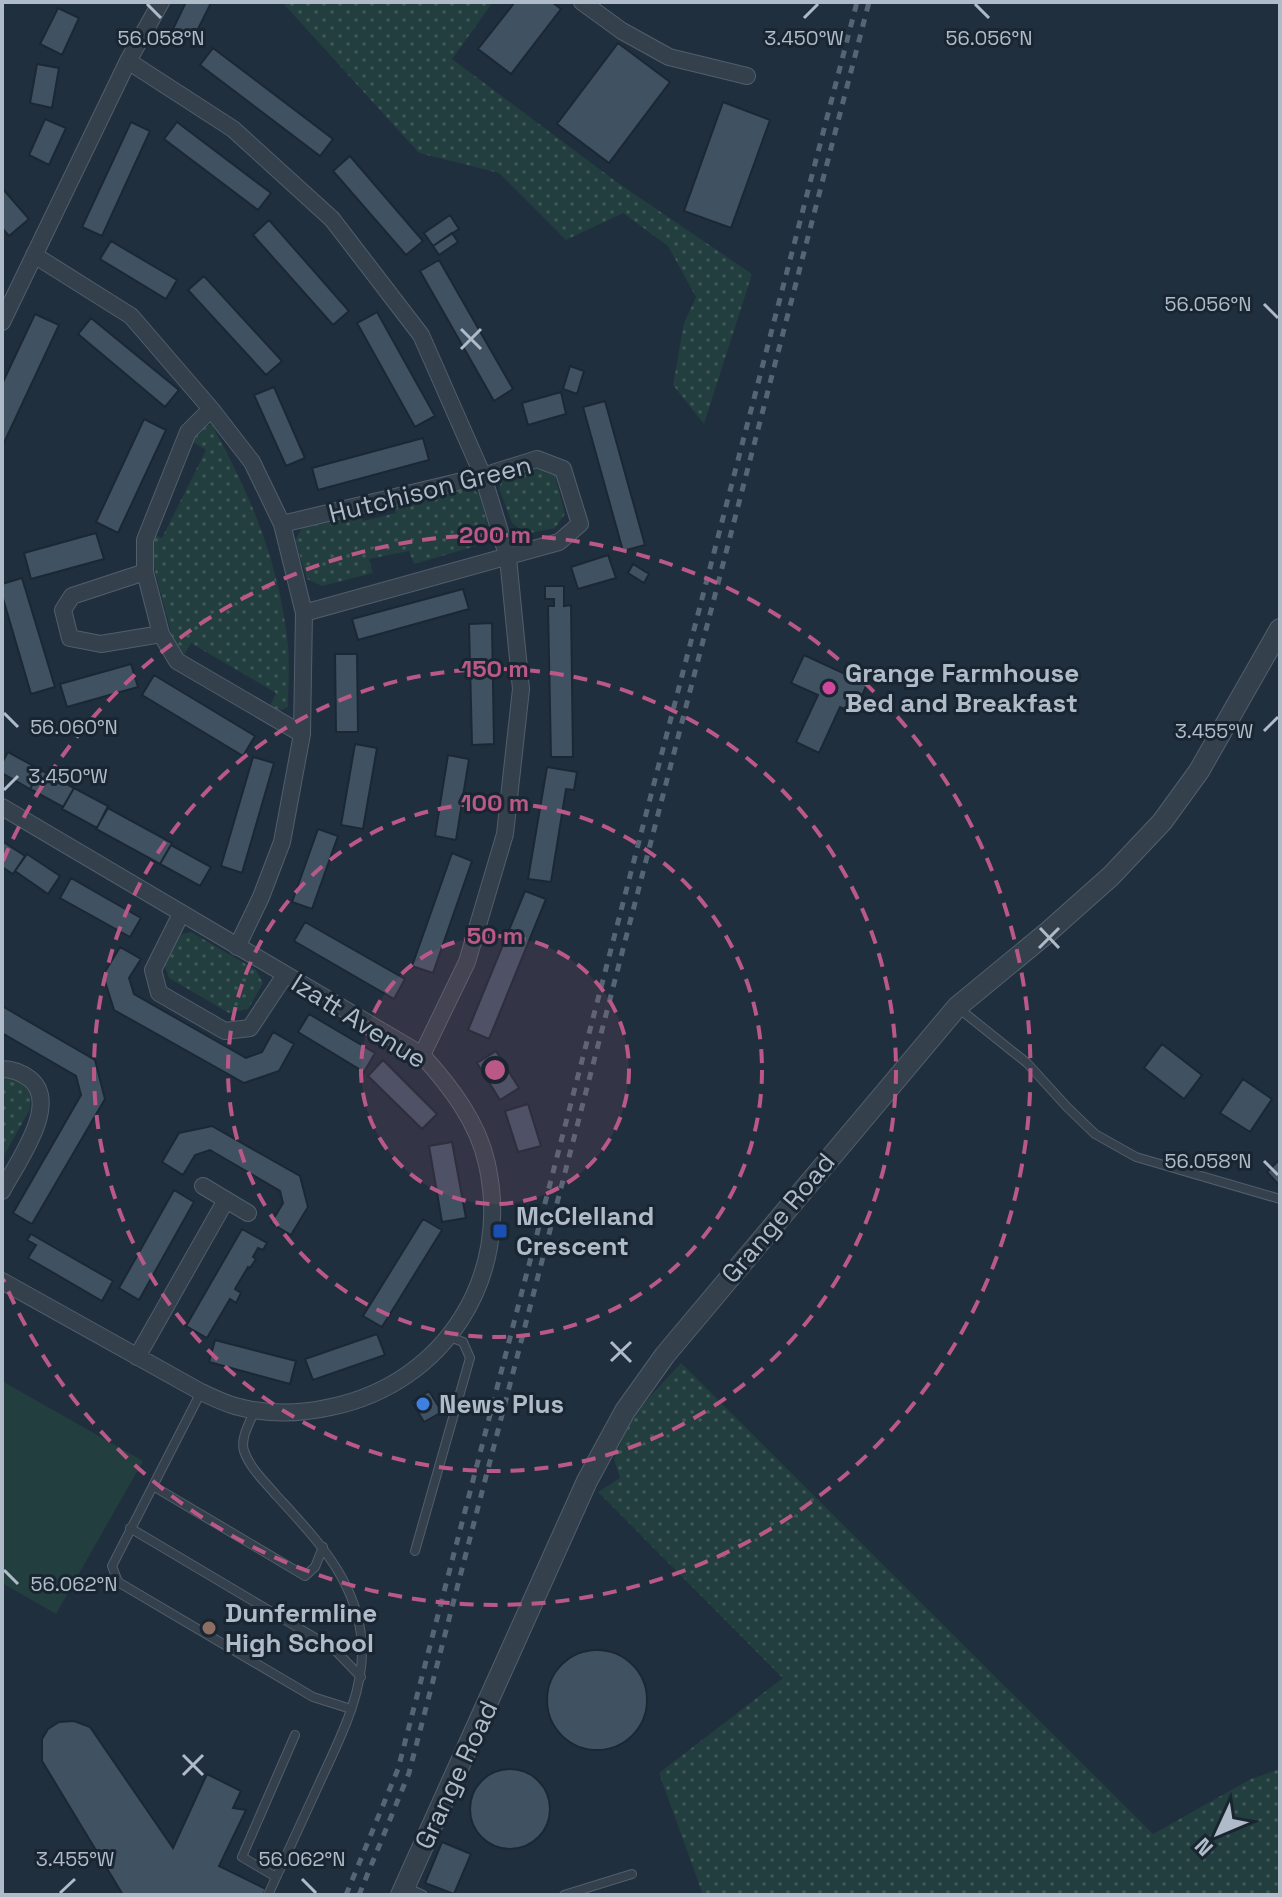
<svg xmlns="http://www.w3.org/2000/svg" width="1282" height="1897" font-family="'Space Grotesk',sans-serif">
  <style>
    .grass { fill: url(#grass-dots) }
    .pitch { fill: #223e3e }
    .building { fill: #405162; stroke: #1b2834; stroke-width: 2 }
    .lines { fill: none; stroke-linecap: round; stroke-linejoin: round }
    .service-casing { stroke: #525e6b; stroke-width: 10 }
    .minor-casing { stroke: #525e6b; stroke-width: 18 }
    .tertiary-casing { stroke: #525e6b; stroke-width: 22 }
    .service { stroke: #34414d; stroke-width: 8 }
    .minor { stroke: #34414d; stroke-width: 16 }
    .tertiary { stroke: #34414d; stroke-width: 20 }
    .rail { stroke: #556575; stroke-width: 5; stroke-dasharray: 8 8; stroke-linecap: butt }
    .ticks { fill: none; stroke: #afbbc9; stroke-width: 3 }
    .ring { fill: none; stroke: #ba5987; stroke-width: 4; stroke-dasharray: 14 10 }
    .hotel-dot { fill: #d1479c; stroke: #192632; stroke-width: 3 }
    .transit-dot { fill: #1a4fb4; stroke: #192632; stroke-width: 3 }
    .shop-dot { fill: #3f7fe0; stroke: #192632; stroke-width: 3 }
    .education-dot { fill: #8d6e63; stroke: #192632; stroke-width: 3 }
    .labels { text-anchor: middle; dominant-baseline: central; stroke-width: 6; stroke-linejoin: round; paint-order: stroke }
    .street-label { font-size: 26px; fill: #afbbc9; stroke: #192632 }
    .poi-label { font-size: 26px; font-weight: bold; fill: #afbbc9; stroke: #192632; text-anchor: start }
    .ticks-label { font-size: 20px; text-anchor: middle; fill: #afbbc9; stroke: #192632; stroke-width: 6; stroke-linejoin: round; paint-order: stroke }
    .centre { fill: #ba5987; stroke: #192632; stroke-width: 4 }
    .ring-label { font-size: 24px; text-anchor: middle; font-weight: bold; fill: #ba5987; stroke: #192632; stroke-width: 6; stroke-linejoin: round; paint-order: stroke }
  </style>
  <defs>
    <pattern id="grass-dots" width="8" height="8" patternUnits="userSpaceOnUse" patternTransform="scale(2)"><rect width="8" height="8" fill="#223e3e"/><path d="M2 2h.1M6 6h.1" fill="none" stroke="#405859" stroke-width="1.8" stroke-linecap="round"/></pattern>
  </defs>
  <rect width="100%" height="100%" fill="#202f3e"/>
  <!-- grass -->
  <path class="grass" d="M282,2H493L452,59L618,183L752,274L704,424L673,385L684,323L696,297L668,246L623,213L566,240L499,173L419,153Z
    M200,424L212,425C252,498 279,562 288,645C290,665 288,687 288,707L279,711L269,708L276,693L191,643L184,655L175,648L148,544L152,534L162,538L206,450L191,441Z
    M537,464L554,472L565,514L555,528L526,534L512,523L499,488L505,473Z
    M466,484L479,494L489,530L476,546L414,564L409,551L369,559L373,573L322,586L307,579L295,540L305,523L360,511L363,521L396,513L393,502Z
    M191,932L256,970L263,983L248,1009L229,1013L169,978L164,964L179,935Z
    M2,1073L31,1087L30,1109L2,1159Z
    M681,1363L1153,1834L1251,1779L1280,1769V1895H703L659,1773L783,1678L598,1492L620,1478L614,1459L632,1416Z"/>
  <!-- pitch -->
  <path class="pitch" d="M2,1381L143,1461L56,1614L2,1583Z"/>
  <!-- building -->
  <path class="building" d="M186,2L211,3L193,39L173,29Z
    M515,2H552L561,9L511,74L478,49Z
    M58,8L79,18L62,55L40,44Z
    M618,43L670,82L609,163L557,124Z
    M213,48L333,139L320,156L200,65Z
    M37,64L59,68L52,108L30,103Z
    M723,102L770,120L731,228L684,211Z
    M45,119L66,128L49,165L29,155Z
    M131,122L150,131L102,236L82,227Z
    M177,122L271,193L258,210L164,139Z
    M350,156L423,241L406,255L333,171Z
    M2,188L29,219L9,236L2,228Z
    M450,215L459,229L433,246L424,233Z
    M269,220L349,311L333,325L253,235Z
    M452,233L458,242L439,255L433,246Z
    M111,241L177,280L166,299L100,259Z
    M439,260L513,389L494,401L420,271Z
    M204,276L282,361L266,375L188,290Z
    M377,312L435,416L415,427L357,323Z
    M35,314L59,325L2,447V384Z
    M91,318L179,390L165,407L78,334Z
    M570,366L584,371L577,394L563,389Z
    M274,387L305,458L286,466L254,395Z
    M561,392L566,414L528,425L522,403Z
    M605,401L645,545L623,551L583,407Z
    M144,419L166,430L118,533L96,522Z
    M423,438L429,460L318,490L312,468Z
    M96,533L104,559L31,579L24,553Z
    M608,555L616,578L578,589L571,567Z
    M633,564L649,574L644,583L628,573Z
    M22,578L55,687L31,694L2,595V584Z
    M545,586H564V606L571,605L573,757H551L548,606H554V599H545Z
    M463,589L469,609L358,640L352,619Z
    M492,623L494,744L472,745L469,624Z
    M335,654H357L358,732H336Z
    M804,655L867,684L854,714L840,707L819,753L796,742L818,695L791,683Z
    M131,664L138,687L67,707L60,684Z
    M154,675L255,736L243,756L142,695Z
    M355,744L377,748L363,829L341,825Z
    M8,752L41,770L30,789L2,773V763Z
    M448,755L469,759L456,840L435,836Z
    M253,757L274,763L242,873L221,866Z
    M547,767L577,772L574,790L566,789L551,882L528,879Z
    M41,770L74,788L63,807L30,789Z
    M74,788L108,806L97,828L62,809Z
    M108,808L172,843L160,864L96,829Z
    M318,829L338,836L312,909L292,902Z
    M2,841L25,856L13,874L2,867Z
    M171,845L211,867L200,886L160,864Z
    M452,853L472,861L433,973L412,966Z
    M27,854L60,876L48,894L15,871Z
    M71,878L141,918L130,937L60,898Z
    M525,891L546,899L489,1039L468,1030Z
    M305,922L405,979L394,999L294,941Z
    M120,947L141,959L129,978L134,994L246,1058L262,1052L273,1032L294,1044L279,1071L244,1083L114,1010L103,975Z
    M2,1006L95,1060L105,1099L32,1224L13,1213L81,1095L76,1076L2,1033Z
    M309,1014L375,1053L364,1072L298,1032Z
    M1162,1044L1202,1075L1184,1099L1144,1068Z
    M496,1051L519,1088L500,1100L477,1063Z
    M383,1060L437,1114L422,1129L368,1076Z
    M1243,1079L1272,1099L1250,1132L1220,1113Z
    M528,1104L541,1146L518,1152L505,1111Z
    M212,1126L300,1176L308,1207L291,1235L271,1223L283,1203L280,1191L210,1150L195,1155L183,1175L162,1162L179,1133Z
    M452,1142L466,1218L442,1222L429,1146Z
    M1280,1159V1186L1267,1172Z
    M174,1190L194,1202L139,1300L119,1288Z
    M423,1219L442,1230L382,1327L363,1316Z
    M242,1229L267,1243L263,1250L258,1248L253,1257L256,1259L250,1268L248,1267L235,1289L241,1293L236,1303L230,1299L207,1338L186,1326Z
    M31,1234L113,1281L102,1301L28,1258L36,1245L27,1240Z
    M377,1334L385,1355L313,1380L305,1359Z
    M215,1340L296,1361L290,1384L209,1362Z
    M429,1391L442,1412L424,1422L412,1402Z
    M547 1700a50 50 0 1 1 100 0a50 50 0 1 1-100 0Z
    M74,1721L90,1727L173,1848L207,1774L241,1791L233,1808L246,1810L219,1866L266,1889L263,1895H123L42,1761V1739L48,1729L59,1722Z
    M470 1809a40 40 0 1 1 80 0a40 40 0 1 1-80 0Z
    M442,1842L471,1854L454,1894L425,1883Z"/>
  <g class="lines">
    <defs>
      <path id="service" d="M957,1007L1027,1063L1067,1107L1095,1134L1136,1157L1280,1199
        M201,1392L112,1566L118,1582L313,1697L351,1709
        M255,1410C250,1422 240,1438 244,1451C250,1468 264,1481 276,1495C317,1540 358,1581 362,1645C364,1694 339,1740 319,1784C302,1821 285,1858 268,1895
        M153,1486L305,1576L315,1567L323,1547
        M130,1528L334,1649L361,1677
        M415,1551L470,1358L463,1342L450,1337
        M276,1877L242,1857L295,1735
        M406,1887L423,1895
        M564,1895L632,1874"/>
      <path id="minor" d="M582,2L622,31L669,57L747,76
        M128,61L233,129L332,219L421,335L483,476L508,558L521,689L505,834L467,962L422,1055
        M34,255L131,316L211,409L252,462L282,524L304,613L302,734L282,842L261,897L237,947
        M2,322L128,61L161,2
        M211,409L188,432L145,540V572L161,634L177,661L302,734
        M282,524L483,476L537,459L563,469L580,524L559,542L304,613
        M145,572L72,596L63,610L70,638L101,644L161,634
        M2,807L422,1055C450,1086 478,1122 487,1164C512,1277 445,1383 331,1407C300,1414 267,1415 235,1406C224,1403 212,1397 201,1392L2,1281
        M181,914L153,970L159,993L225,1031L250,1028L285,975
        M2,1069C13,1069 22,1073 30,1079C61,1104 16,1164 2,1191
        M203,1186L248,1213
        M137,1357L226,1200"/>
      <path id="tertiary" d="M401,1895L587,1481L625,1411L665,1355L957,1007L1048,932L1111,876L1162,822L1199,771L1280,629"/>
    </defs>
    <!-- service casing -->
    <use href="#service" class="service-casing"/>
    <!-- minor casing -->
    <use href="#minor" class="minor-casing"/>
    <!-- tertiary casing -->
    <use href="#tertiary" class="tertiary-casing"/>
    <!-- service -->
    <use href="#service" class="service"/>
    <!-- minor -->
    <use href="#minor" class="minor"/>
    <!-- tertiary -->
    <use href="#tertiary" class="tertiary"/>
    <!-- rail -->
    <path class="rail" d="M346,1895L398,1769L857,2
      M359,1895L409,1773L869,2"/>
  </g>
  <!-- ticks -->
  <path class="ticks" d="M147,4L161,18M975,4L989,18M804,18L818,4M1264,304L1278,318M461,329L481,349M461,349L481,329M4,713L18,727M1264,731L1278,717M4,790L18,776M1040,928L1059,948M1039,948L1059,928M1264,1161L1278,1175M611,1342L631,1362M611,1361L631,1342M4,1570L18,1584M183,1755L203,1775M183,1775L203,1755M302,1879L316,1893M60,1893L75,1879"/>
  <!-- distance rings -->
  <circle cx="495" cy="1070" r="134" fill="#ba5987" fill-opacity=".12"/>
  <g class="ring">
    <circle cx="495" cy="1070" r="134"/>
    <circle cx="495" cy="1070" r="267"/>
    <circle cx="495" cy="1070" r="401"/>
    <path d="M3 861A535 535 0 1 1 3 1279"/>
  </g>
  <!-- markers -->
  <circle class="hotel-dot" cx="829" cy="688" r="8"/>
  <rect class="transit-dot" x="492" y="1223" width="16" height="16" rx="4"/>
  <circle class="shop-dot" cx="423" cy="1404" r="8"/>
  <circle class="education-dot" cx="209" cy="1628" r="8"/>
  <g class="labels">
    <!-- street labels -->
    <g class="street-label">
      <text transform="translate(430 489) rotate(-14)">Hutchison Green</text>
      <text transform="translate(359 1021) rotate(32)">Izatt Avenue</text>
      <text transform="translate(778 1218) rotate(-50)">Grange Road</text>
      <text transform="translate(456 1775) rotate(-65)">Grange Road</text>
    </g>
    <!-- poi labels -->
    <g class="poi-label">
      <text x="845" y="673">Grange Farmhouse<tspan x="845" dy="30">Bed and Breakfast</tspan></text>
      <text x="516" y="1216">McClelland<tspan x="516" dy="30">Crescent</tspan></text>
      <text x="439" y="1404">News Plus</text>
      <text x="225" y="1613">Dunfermline<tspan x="225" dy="30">High School</tspan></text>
    </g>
  </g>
  <g class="ticks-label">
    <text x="804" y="45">3.450°W</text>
    <text x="161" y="45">56.058°N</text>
    <text x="989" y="45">56.056°N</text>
    <text x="1208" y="311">56.056°N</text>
    <text x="74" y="734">56.060°N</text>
    <text x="1214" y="738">3.455°W</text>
    <text x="68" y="783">3.450°W</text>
    <text x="1208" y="1168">56.058°N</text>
    <text x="74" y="1591">56.062°N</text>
    <text x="302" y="1866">56.062°N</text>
    <text x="75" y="1866">3.455°W</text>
  </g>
  <circle cx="495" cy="1070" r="12" class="centre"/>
  <g class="ring-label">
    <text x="495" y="543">200 m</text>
    <text x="495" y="677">150 m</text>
    <text x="495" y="811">100 m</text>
    <text x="495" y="944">50 m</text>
  </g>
  <!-- border -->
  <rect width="1282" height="1897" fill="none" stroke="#afbbc9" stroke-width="8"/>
  <!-- north arrow -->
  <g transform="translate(1218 1833) rotate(226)" stroke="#192632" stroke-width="6" paint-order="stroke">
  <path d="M0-6L14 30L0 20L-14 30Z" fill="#afbbc9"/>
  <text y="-12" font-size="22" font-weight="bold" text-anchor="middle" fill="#afbbc9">N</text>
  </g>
</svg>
